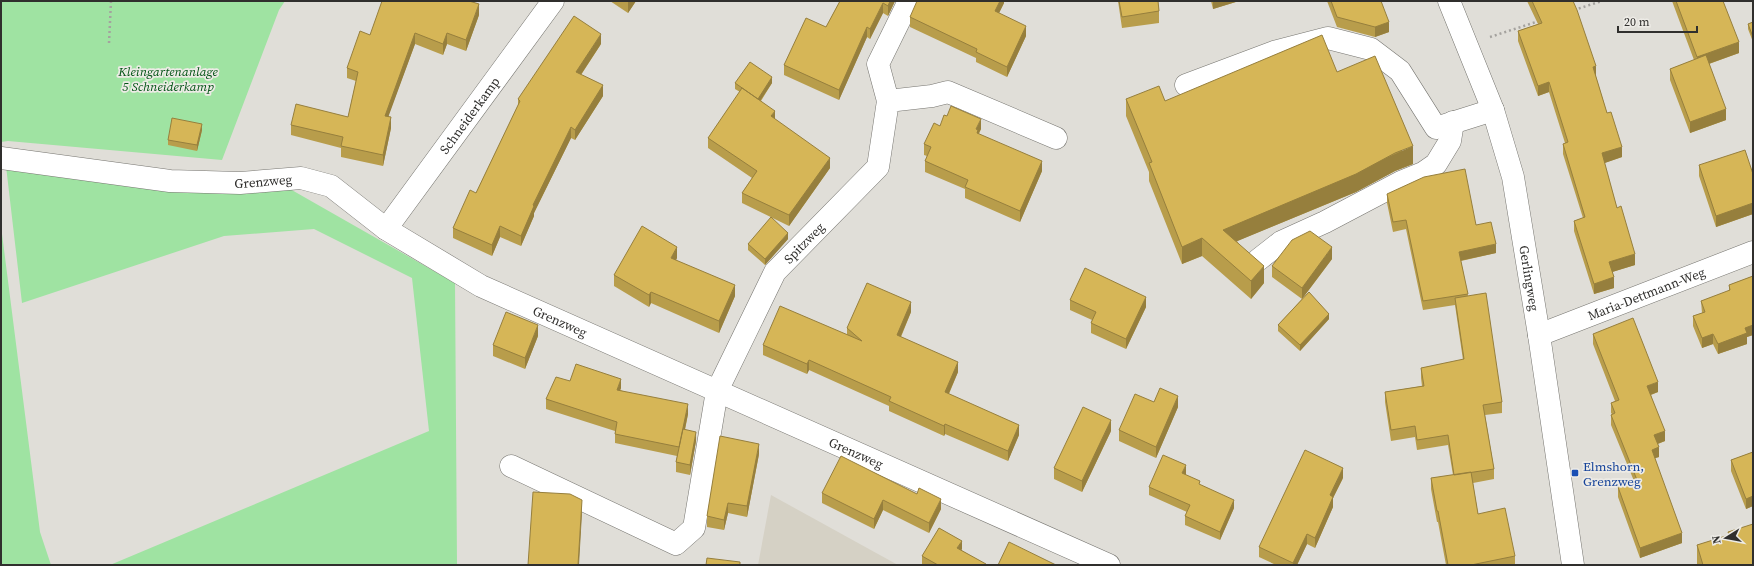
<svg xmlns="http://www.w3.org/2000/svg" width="1754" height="566" font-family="'Source Serif 4',serif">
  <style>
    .built { fill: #d5d1c5 }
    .green { fill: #9fe3a2 }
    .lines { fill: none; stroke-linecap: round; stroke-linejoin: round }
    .minor-casing { stroke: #767570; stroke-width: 23 }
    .path { stroke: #a4a29e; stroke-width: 2.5; stroke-dasharray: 2 3; stroke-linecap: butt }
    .minor { stroke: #fff; stroke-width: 22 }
    .wall { fill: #b89d4b }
    .shaded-wall { fill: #967f3d }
    .building { fill: #d6b657; stroke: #967f3d }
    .transit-dot { fill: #1a4fb4; stroke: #edebe6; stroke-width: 1.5 }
    .labels { text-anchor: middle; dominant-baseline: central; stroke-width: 3.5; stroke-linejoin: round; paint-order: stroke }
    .park-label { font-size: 13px; font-style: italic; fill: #005314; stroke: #edebe6 }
    .street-label { font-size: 13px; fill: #302f2d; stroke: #edebe6 }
    .transit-label { font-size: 13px; fill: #164399; stroke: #edebe6; text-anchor: start }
  </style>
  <rect width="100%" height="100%" fill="#e0ded8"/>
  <!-- built -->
  <path class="built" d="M771,495L898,565H758Z"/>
  <!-- green -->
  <path class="green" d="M1,1H285L279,10L222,160L8,141L1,142Z
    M6,166L290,189L455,283L457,565H110L429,431L412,278L314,229L224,236L22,303Z
    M1,226L40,532L51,565H1Z"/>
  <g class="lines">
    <defs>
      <g id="minor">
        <path id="s1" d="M1449,1L1493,110L1513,177L1539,335L1573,565"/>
        <path d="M1186,85L1274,52L1328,38L1371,49L1400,71L1436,128L1493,110"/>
        <path d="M888,101L878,64L909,1"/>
        <path id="s2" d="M1,158L170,181L240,183L301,178L331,186L386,229L481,286L1109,565"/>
        <path id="s3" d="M386,229L553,1"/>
        <path d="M1258,260L1281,242L1325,222L1401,182L1423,173L1436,164L1450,141L1453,122"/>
        <path id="s4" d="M1539,335L1753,252"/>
        <path id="s5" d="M511,466L676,544L694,528L717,391L775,272L878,167L888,101L932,96L948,92L1056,138"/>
      </g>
    </defs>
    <!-- minor casing -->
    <use href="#minor" class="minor-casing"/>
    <!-- path -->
    <path class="path" d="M1574,10L1602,1
      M1490,37L1539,21
      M109,43L111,1"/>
    <!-- minor -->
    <use href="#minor" class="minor"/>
  </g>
  <!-- wall -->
  <path class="wall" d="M610,1H636L628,13Z
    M840,1H895L888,16L883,13L870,39L867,37L839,100L784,75V65L826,27Z
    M1004,1V3L999,13L1026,36L1007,77L976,62V58L910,27V17Z
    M1118,1H1158L1159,11V23L1122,28Z
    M1211,1H1239L1213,9Z
    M1327,1H1381L1389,32L1375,37L1337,27Z
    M1527,1H1573L1607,113L1622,157L1604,163L1617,208L1635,265L1612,272L1614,288L1594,294L1574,231V221L1583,218L1563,154V144L1565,143L1549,92L1538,96L1518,41V31L1538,24Z
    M1672,1H1723L1739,53L1709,64L1726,120L1690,133L1670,80V69L1694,60Z
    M479,15L466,51L447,44L443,55L415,44L388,116L391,128L383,166L341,157V148L291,135V125L348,117L356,81L347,78V68L370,35Z
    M1753,22V42L1748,29V24Z
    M601,44L581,75L603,96L575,140L571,138L534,213V216L521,246L500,237L492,256L453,238V228L476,193L518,106V99Z
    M1337,72L1413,164L1395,171L1356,192L1237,241L1264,283L1251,299L1202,256L1182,264L1149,181V172L1126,116V99L1165,101Z
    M735,83H772L761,101L775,119L830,168L789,226L742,203V193L752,178L708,148V138L740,92L735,89Z
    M940,126L981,129L979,134L1042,171L1020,222L965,198V189L925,172V161L927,156L924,155V144Z
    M202,130L197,151L168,145V140Z
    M1699,165L1753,174V214L1716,227L1699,176Z
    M1387,194L1476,225L1496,253L1461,261L1468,296L1502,402V413L1485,415L1494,469V479L1473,483L1478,514L1515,556V565H1446L1438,522H1437L1431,489V478L1453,475L1448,445L1417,450L1415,437L1391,441L1385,402V392L1422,386L1421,378V368L1463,360L1455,305L1423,310L1406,229L1393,232L1387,203Z
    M788,239L765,265L748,250V244Z
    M677,258L676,260L735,296L719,333L651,303L649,307L614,286V275Z
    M1332,259L1302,299L1329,319L1300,351L1278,331V325L1302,299L1272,277V266Z
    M1753,276V335L1747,337V344L1718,354L1713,344L1702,348L1693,326V316L1702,313L1701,301L1729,291V285Z
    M1070,300L1146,307L1126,349L1091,333V323L1092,320L1070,310Z
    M911,312L901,337L958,372L949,394L1019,435L1008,461L945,434L944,436L889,411V406L809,370L807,374L763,355V345L847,335V328Z
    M1593,334L1658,392L1651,395L1665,441L1658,444L1659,457L1655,458L1682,543L1640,558L1618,497V487L1634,481L1611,425V415L1612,414L1611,413V403L1615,401L1593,344Z
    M538,336L525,369L493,356V345Z
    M570,381L621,388L620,390L688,414L685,430L696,441L690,475L676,472V462L677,456L615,443V431L546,409V399Z
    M1154,402L1178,407L1156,458L1119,441V430Z
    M1111,431L1082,492L1054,479V468Z
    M1753,452V506L1746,509L1731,471V460Z
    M759,454L747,517L728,513L724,530L707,527V516Z
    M1186,474L1185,475L1234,508L1220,540L1185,525V516L1187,512L1149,495V487Z
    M1343,478L1333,498V507L1315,548L1307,544L1297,565H1276L1259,557V547Z
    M822,493L917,494L941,509L929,533L883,510L874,529L822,503Z
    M1728,532L1753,565H1697V545L1728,536Z
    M962,549L961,550L986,565H923L922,564V556Z"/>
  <!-- shaded-wall -->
  <path class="shaded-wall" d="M629,1H636L628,13V2Z
    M890,1H895L888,16V6Z
    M1000,1H1004V3L995,21V11Z
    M1213,1H1239L1213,9Z
    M883,3V13L870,39V29Z
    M479,4V15L466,51V40Z
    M1389,22V32L1375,37V27Z
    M1026,26V36L1007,77V67Z
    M867,27V37L839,100V90Z
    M415,33V44L385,126V116Z
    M447,33V44L443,55V44Z
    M601,34V44L576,82V72Z
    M1739,42V53L1697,68V57Z
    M1596,66V76L1593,77V67Z
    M772,77V83L758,104V99Z
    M1549,82V92L1538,96V86Z
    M603,85V96L575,140V130Z
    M1726,109V120L1690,133V122Z
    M775,111V121L771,116Z
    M391,117V128L383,166V155Z
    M981,119V129L978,134V140L976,129Z
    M202,124V130L197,151V145Z
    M571,127V138L534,213V216L521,246V236L533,205Z
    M1413,146V164L1395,171L1356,192L1223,247V230Z
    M1622,147V157L1602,164V153Z
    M830,158V168L789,226V215Z
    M1042,161V171L1020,222V211Z
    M1753,203V214L1716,227V216Z
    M500,226V237L492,256V245Z
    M788,233V239L765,265V259Z
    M1202,238V256L1182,264V247Z
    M1496,244V253L1459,261V252Z
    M677,247V258L671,269V258Z
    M1332,247V259L1302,299V288Z
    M1635,254V265L1609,273V262Z
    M1264,266V283L1251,299V281Z
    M1614,277V288L1594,294V284Z
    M735,285V296L719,333V321Z
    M651,292V303L649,307V295Z
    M1146,297V307L1126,349V339Z
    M911,302V312L897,345V335Z
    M1329,314V319L1300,351V345Z
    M538,325V336L525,369V358Z
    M1753,325V335L1747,337V344L1718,354V344L1745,328Z
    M1713,334V344L1702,348V338Z
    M809,360V370L807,374V364Z
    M958,362V372L945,402V392Z
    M621,379V388L617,399V390Z
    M1658,382V392L1647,396V386Z
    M1178,396V407L1156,458V447Z
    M688,404V414L679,457V447Z
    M1111,420V431L1082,492V481Z
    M945,424V434L944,436V426Z
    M1019,425V435L1008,461V451Z
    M1665,431V441L1654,445V435Z
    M696,432V441L690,475V465Z
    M759,444V454L747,517V506Z
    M1659,447V457L1652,459V450Z
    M1186,465V474L1182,482V473Z
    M1343,468V478L1333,498V507L1315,548V538L1330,495Z
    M1753,496V506L1746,509V499Z
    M941,499V509L929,533V523Z
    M582,500V513L579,565H578Z
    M883,500V510L874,529V519Z
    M1234,500V508L1220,540V532Z
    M728,503V513L724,530V520Z
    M1682,533V543L1640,558V548Z
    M1307,534V544L1297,565H1293V563Z
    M962,541V549L957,557V548Z"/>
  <!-- building -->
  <path class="building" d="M382,1H469L479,4L466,40L447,33L443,44L415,33L385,116L391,117L383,155L341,146L343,137L291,125L296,104L348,117L358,72L347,68L360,31L370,35Z
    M840,1H890L888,6L883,3L870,29L867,27L839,90L784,65L806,18L826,27Z
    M917,1H1000L995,11L1026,26L1007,67L976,52L977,49L910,17Z
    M1119,1H1158L1159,11L1122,17Z
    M1331,1H1381L1389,22L1375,27L1337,17Z
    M1532,1H1573L1577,10L1596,66L1593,67L1607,113L1611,112L1622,147L1602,153L1617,208L1621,206L1635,254L1609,262L1614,277L1594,284L1574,221L1585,217L1563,144L1568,142L1549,82L1538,86L1518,31L1542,23Z
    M1676,1H1723L1739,42L1697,57Z
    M574,16L601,34L576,72L603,85L575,130L571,127L533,205L534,206L521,236L500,226L492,245L453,228L470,190L476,193L520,101L518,99Z
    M1753,22V37L1748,24Z
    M1322,35L1337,72L1375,56L1413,146L1395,153L1356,174L1223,230L1264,266L1251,281L1202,238L1182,247L1149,163L1152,162L1126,99L1159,86L1165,101Z
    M1706,55L1726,109L1690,122L1670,69Z
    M750,62L772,77L758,99L735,83Z
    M742,88L775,111L771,116L830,158L789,215L742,193L757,171L708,138Z
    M951,106L981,119L976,129L978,130L977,133L1042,161L1020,211L965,187L968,180L925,161L931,147L924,144L934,123L940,126L944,115L947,116Z
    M172,118L202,124L197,145L168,140Z
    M1745,150L1753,174V203L1716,216L1699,165Z
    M1465,169L1476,225L1491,222L1496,244L1459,252L1468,294L1423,301L1406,220L1393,222L1387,194L1424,177Z
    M771,217L788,233L765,259L748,244Z
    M642,226L677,247L671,258L735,285L719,321L651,292L649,295L614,275Z
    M1310,231L1332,247L1302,288L1272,266L1292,240Z
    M1085,268L1146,297L1126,339L1091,323L1096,312L1070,300Z
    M1753,276V325L1745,328L1747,333L1718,344L1713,334L1702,338L1693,316L1705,312L1701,301L1730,290L1729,285Z
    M867,283L911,302L897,335L958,362L945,392L1019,425L1008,451L945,424L944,426L889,401L891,397L809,360L807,364L763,345L780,306L862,341L847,328Z
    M1309,292L1329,314L1300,345L1278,325Z
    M1486,293L1502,402L1483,405L1494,469L1454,475L1448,435L1417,440L1415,426L1391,430L1385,392L1424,386L1421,368L1464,359L1455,298Z
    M506,312L538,325L525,358L493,345Z
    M1633,318L1658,382L1647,386L1665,431L1654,435L1659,447L1652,450L1682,533L1640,548L1618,487L1637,480L1611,415L1615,413L1611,403L1619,400L1593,334Z
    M576,364L621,379L617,390L688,404L679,447L615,434L617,422L546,399L556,377L570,381Z
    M1160,388L1178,396L1156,447L1119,430L1135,394L1154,402Z
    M1083,407L1111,420L1082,481L1054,468Z
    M683,429L696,432L690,465L676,462Z
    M720,436L759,444L747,506L728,503L724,520L707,516Z
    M1305,450L1343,468L1330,495L1333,497L1315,538L1307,534L1293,563L1259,547Z
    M1753,452V496L1746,499L1731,460Z
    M1163,455L1186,465L1182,473L1200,481L1199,484L1234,500L1220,532L1185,516L1190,505L1149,487Z
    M841,456L917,494L919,488L941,499L929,523L883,500L874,519L822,493Z
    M1471,472L1478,514L1505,508L1515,556L1471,565H1448L1438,511H1437L1431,478Z
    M533,492L570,494L582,500L578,565H528Z
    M1753,524V565H1703L1697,545L1729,535L1728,532Z
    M939,528L962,541L957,548L986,564L985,565H938L922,556Z
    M1009,542L1056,565H998Z
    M707,558L740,562V565H706Z"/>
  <!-- markers -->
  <rect class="transit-dot" x="1571" y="469" width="8" height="8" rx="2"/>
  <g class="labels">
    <!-- park labels -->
    <g class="park-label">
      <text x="168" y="71">Kleingartenanlage<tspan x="168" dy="15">5 Schneiderkamp</tspan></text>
    </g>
    <!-- street labels -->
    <g class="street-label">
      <text stroke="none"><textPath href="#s3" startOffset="141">Schneiderkamp</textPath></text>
      <text stroke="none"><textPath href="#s2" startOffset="264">Grenzweg</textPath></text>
      <text stroke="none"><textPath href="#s5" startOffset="519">Spitzweg</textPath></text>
      <text stroke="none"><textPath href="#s1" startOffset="290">Gerlingweg</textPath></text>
      <text stroke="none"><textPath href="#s4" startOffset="115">Maria-Dettmann-Weg</textPath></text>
      <text stroke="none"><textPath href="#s2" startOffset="600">Grenzweg</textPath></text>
      <text stroke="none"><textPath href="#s2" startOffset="924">Grenzweg</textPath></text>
    </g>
    <!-- transit labels -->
    <g class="transit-label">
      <text x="1583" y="466">Elmshorn,<tspan x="1583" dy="15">Grenzweg</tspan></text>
    </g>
  </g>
  <!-- border -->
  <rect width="1754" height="566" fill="none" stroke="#302f2d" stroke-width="4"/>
  <!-- north arrow -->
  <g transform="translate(1726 538) rotate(259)" stroke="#edebe6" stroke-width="3" paint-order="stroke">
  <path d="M0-3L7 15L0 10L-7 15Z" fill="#302f2d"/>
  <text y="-6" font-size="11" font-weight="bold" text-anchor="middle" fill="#302f2d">N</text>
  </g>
  <!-- scale -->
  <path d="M1618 26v6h79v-6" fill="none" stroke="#302f2d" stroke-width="2"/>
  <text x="1624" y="26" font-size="12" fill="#302f2d" stroke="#edebe6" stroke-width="3" paint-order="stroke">20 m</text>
</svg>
